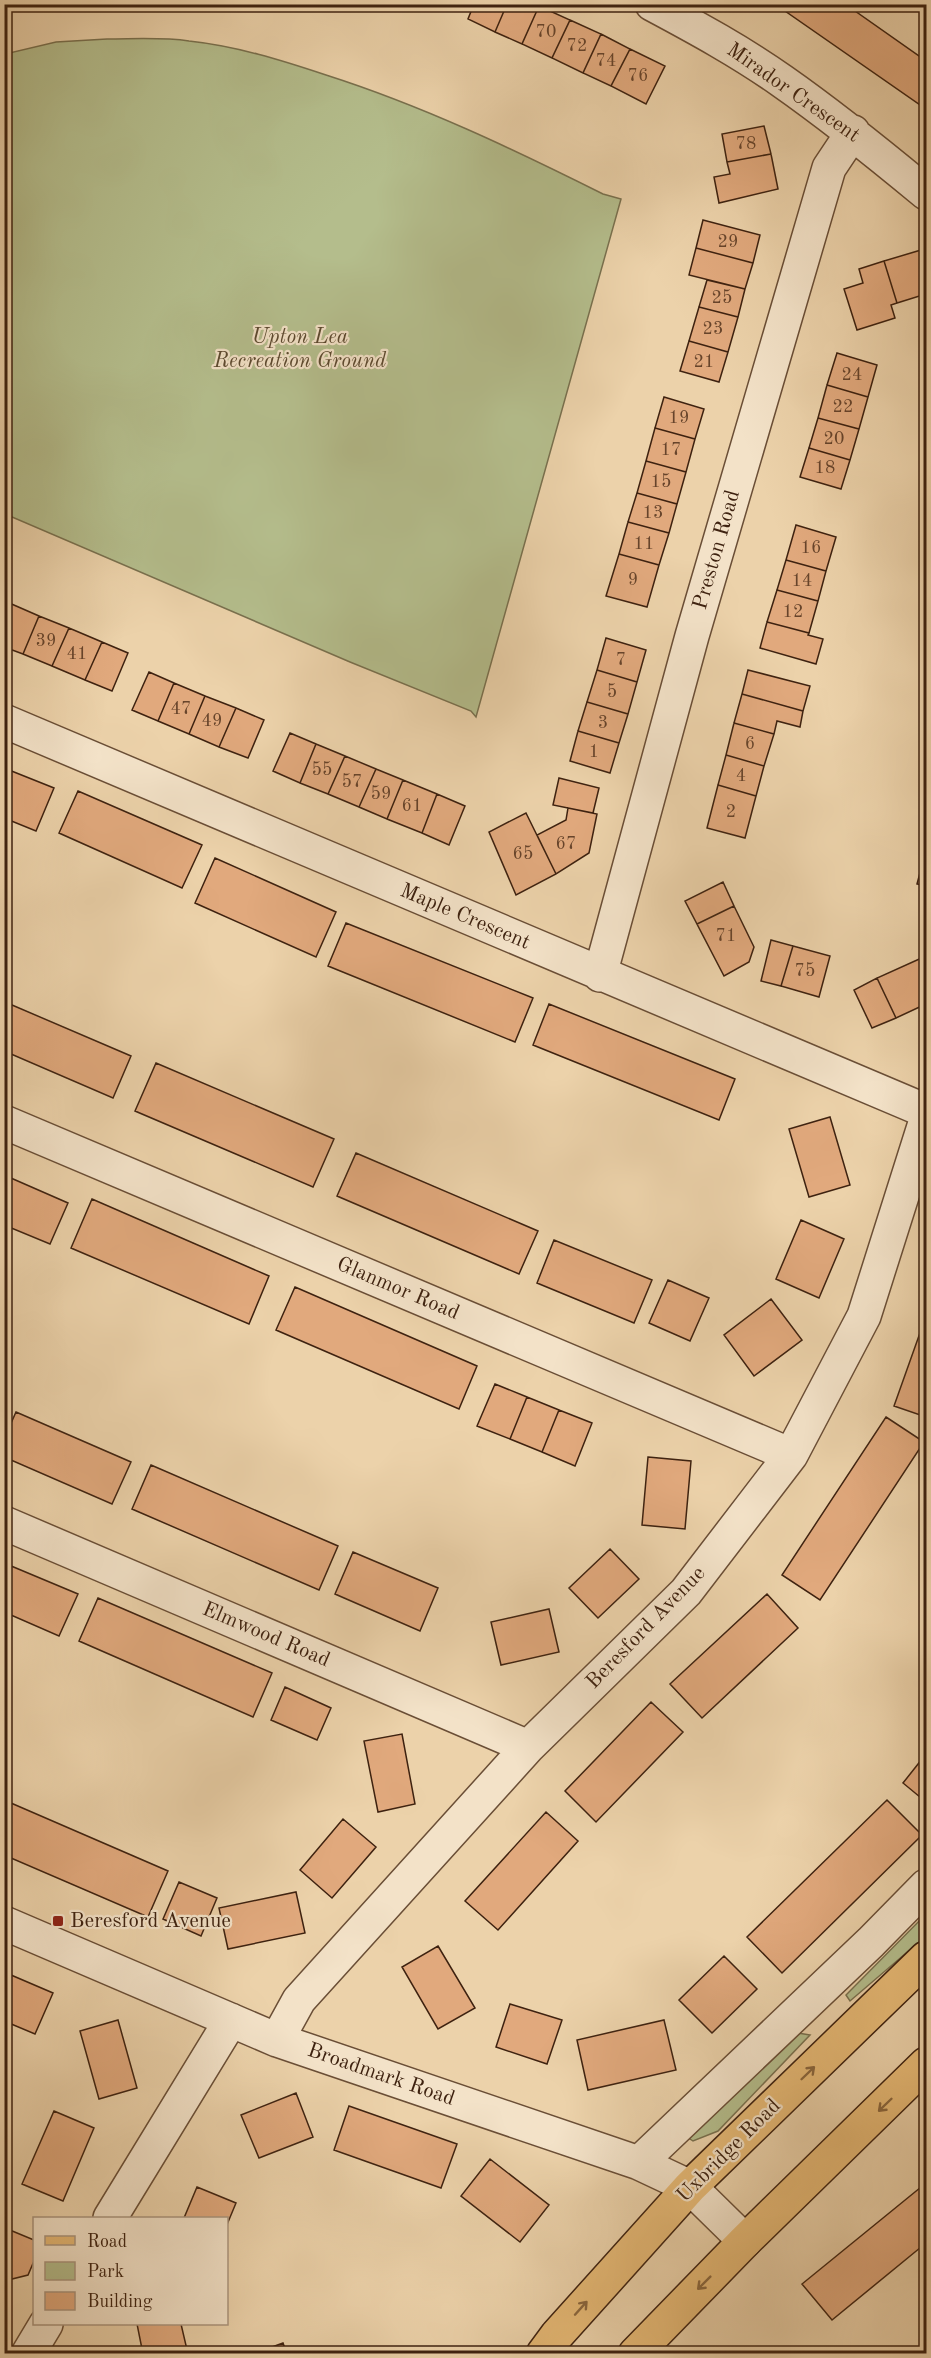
<svg xmlns="http://www.w3.org/2000/svg" width="931" height="2358" font-family="'Old Standard TT',serif">
  <style>
    .green { fill: #b4bd8c; stroke: #79704e; stroke-width: 1.5 }
    .building { fill: #e1a97d; stroke: #3e2210; stroke-width: 1.5 }
    .lines { fill: none; stroke-linecap: round; stroke-linejoin: round }
    .minor-casing { stroke: #6a4e36; stroke-width: 36 }
    .major-casing { stroke: #3e2210; stroke-width: 36 }
    .minor { stroke: #f3e2c8; stroke-width: 33 }
    .major { stroke: #e6b975; stroke-width: 33 }
    .oneway { stroke: #8a663d }
    .poi-dot { fill: #8f2418; stroke: #f3e2c8; stroke-width: 2 }
    .labels { text-anchor: middle; dominant-baseline: central; stroke-width: 4.5; stroke-linejoin: round; paint-order: stroke }
    .number-label { font-size: 18px; fill: #67442b }
    .street-label { font-size: 21px; fill: #3e2210; stroke: #f3e2c8 }
    .park-label { font-size: 21px; font-style: italic; fill: #5c492f; stroke: #f3e2c8 }
    .poi-label { font-size: 21px; fill: #3e2210; stroke: #f3e2c8; text-anchor: start }
  </style>
  <rect width="100%" height="100%" fill="#ecd2aa"/>
  <filter id="stains"><feTurbulence type="fractalNoise" baseFrequency=".00333" numOctaves="4"/><feColorMatrix values="0 0 0 0 .2 0 0 0 0 .09 0 0 0 0 .02 0 0 0 .5 -.17"/></filter>
  <radialGradient id="worn" r=".72"><stop offset=".6" stop-color="#630" stop-opacity="0"/><stop offset="1" stop-color="#630" stop-opacity=".3"/></radialGradient>
  <!-- green -->
  <path class="green" d="M107,39C134,39 162,37 189,41C236,46 281,60 326,75C423,106 513,149 603,194L621,199L476,717L471,711L350,662L5,514V54L56,42Z
    M926,1914V1936L850,2001L846,1995Z
    M798,2033L810,2035L718,2131L693,2141L687,2137Z"/>
  <!-- building -->
  <path class="building" d="M474,4H507L495,32L468,19Z
    M507,4L539,6L522,44L495,32Z
    M775,4H845L926,61V109Z
    M539,6L570,20L552,58L522,44Z
    M570,20L601,34L583,73L552,58Z
    M601,34L630,49L611,86L583,73Z
    M630,49L665,66L646,104L611,86Z
    M764,126L771,154L727,162L722,134Z
    M771,154L778,189L719,203L714,177L730,174L727,162Z
    M703,220L760,235L753,263L696,248Z
    M696,248L753,263L745,289L689,275Z
    M921,250L926,266V294L897,303L884,261Z
    M884,261L897,303L891,305L895,318L857,330L844,289L863,283L859,269Z
    M707,280L745,289L738,317L699,307Z
    M699,307L738,317L728,352L689,341Z
    M689,341L728,352L719,382L680,371Z
    M837,353L877,365L868,397L827,385Z
    M827,385L868,397L859,429L818,418Z
    M664,397L704,409L695,439L655,428Z
    M818,418L859,429L850,460L809,448Z
    M655,428L695,439L686,472L646,461Z
    M809,448L850,460L841,489L800,477Z
    M646,461L686,472L677,504L637,493Z
    M637,493L677,504L669,533L628,522Z
    M628,522L669,533L659,565L619,554Z
    M796,525L836,537L826,571L786,560Z
    M619,554L659,565L647,607L606,596Z
    M786,560L826,571L818,601L777,590Z
    M777,590L818,601L809,633L767,622Z
    M7,602L39,616L23,654L4,647V607Z
    M39,616L69,628L52,666L23,654Z
    M767,622L809,633L808,635L823,639L816,664L760,648Z
    M69,628L102,642L85,680L52,666Z
    M606,638L646,650L637,682L597,670Z
    M102,642L128,653L112,691L85,680Z
    M597,670L637,682L628,714L587,702Z
    M748,670L810,686L803,711L742,694Z
    M149,672L174,683L158,721L132,710Z
    M174,683L205,696L189,734L158,721Z
    M742,694L803,711L800,727L777,721L774,734L734,723Z
    M205,696L236,708L219,747L189,734Z
    M587,702L628,714L619,743L578,731Z
    M236,708L264,720L248,758L219,747Z
    M734,723L774,734L764,766L726,755Z
    M578,731L619,743L610,773L570,761Z
    M290,733L316,744L300,783L273,771Z
    M316,744L345,756L328,794L300,783Z
    M726,755L764,766L756,796L718,785Z
    M345,756L376,769L359,807L328,794Z
    M4,768L54,788L36,831L4,818Z
    M376,769L403,780L387,819L359,807Z
    M559,778L599,788L593,813L553,805Z
    M403,780L437,794L422,833L387,819Z
    M718,785L756,796L745,838L707,828Z
    M78,791L202,845L182,888L59,833Z
    M437,794L465,806L449,845L422,833Z
    M568,808L597,814L589,853L556,874L537,835L566,820Z
    M526,813L556,874L516,895L489,832Z
    M215,858L336,912L316,957L195,903Z
    M924,858L926,859V886L917,884Z
    M723,882L734,906L697,924L685,901Z
    M734,906L754,947L749,962L724,976L697,924Z
    M346,923L533,998L515,1042L328,966Z
    M771,940L793,946L781,986L761,981Z
    M793,946L830,956L819,997L781,986Z
    M926,956V1004L896,1018L877,978Z
    M877,978L896,1018L872,1028L854,990Z
    M5,1002L131,1056L113,1098L4,1051Z
    M549,1004L735,1079L719,1120L533,1045Z
    M156,1063L334,1139L313,1187L135,1111Z
    M830,1117L850,1185L809,1197L789,1129Z
    M356,1153L538,1231L519,1274L337,1196Z
    M4,1175L68,1203L50,1244L4,1225Z
    M92,1199L269,1276L249,1324L71,1248Z
    M801,1220L844,1239L819,1298L776,1279Z
    M554,1240L652,1280L634,1323L537,1283Z
    M668,1280L709,1298L690,1341L649,1323Z
    M295,1287L477,1366L459,1409L276,1330Z
    M771,1299L802,1340L754,1376L724,1335Z
    M926,1316V1417L894,1406Z
    M495,1384L527,1397L510,1439L477,1426Z
    M527,1397L559,1410L542,1452L510,1439Z
    M559,1410L592,1423L575,1466L542,1452Z
    M16,1412L131,1462L112,1504L4,1457V1439Z
    M886,1417L924,1442L820,1600L782,1575Z
    M648,1457L691,1461L685,1529L642,1525Z
    M151,1465L338,1546L319,1590L132,1509Z
    M610,1549L639,1579L598,1618L569,1588Z
    M353,1552L438,1588L420,1631L335,1594Z
    M4,1563L78,1594L59,1636L4,1612Z
    M767,1594L798,1628L702,1718L670,1684Z
    M98,1598L272,1673L253,1717L79,1641Z
    M549,1609L559,1652L501,1665L491,1622Z
    M285,1687L331,1708L317,1740L271,1720Z
    M651,1702L683,1732L596,1822L565,1791Z
    M402,1734L415,1804L378,1812L364,1741Z
    M926,1754V1802L903,1783Z
    M4,1800L168,1871L148,1917L4,1855Z
    M887,1800L922,1835L782,1973L747,1937Z
    M546,1812L578,1841L498,1930L465,1901Z
    M343,1819L376,1847L332,1898L300,1870Z
    M179,1882L217,1898L201,1936L163,1919Z
    M296,1892L305,1933L228,1949L219,1908Z
    M438,1946L475,2008L438,2029L402,1967Z
    M724,1956L757,1989L712,2033L679,2000Z
    M4,1972L53,1993L35,2034L4,2021Z
    M510,2004L562,2020L547,2064L496,2047Z
    M118,2020L137,2088L99,2099L80,2031Z
    M664,2020L676,2070L588,2090L577,2040Z
    M296,2093L313,2137L259,2158L241,2115Z
    M349,2106L457,2144L441,2188L334,2150Z
    M54,2111L94,2128L63,2201L22,2184Z
    M490,2159L549,2205L520,2242L461,2196Z
    M926,2183V2243L832,2320L802,2284Z
    M197,2187L236,2203L226,2227V2218H184Z
    M5,2228L34,2240V2261L28,2275L4,2281Z
    M137,2324H181L188,2354H143Z
    M283,2343L287,2354H253Z"/>
  <g class="lines">
    <defs>
      <path id="minor" d="M652,4C697,28 741,52 782,81C832,116 879,154 926,193
        M4,721L926,1111
        M600,975L692,636L829,168L853,132
        M4,1122L791,1455
        M4,1523L528,1747
        M4,1923L277,2040L639,2163L690,2187L745,2241
        M277,2040L299,2000L528,1747L686,1592L791,1455L864,1316L926,1120
        M639,2163L871,1942L926,1886
        M110,2218L231,2020
        M28,2354L46,2324"/>
      <path id="major" d="M543,2354L557,2335L690,2187L926,1958
        M635,2354L745,2241L926,2064"/>
    </defs>
    <!-- minor casing -->
    <use href="#minor" class="minor-casing"/>
    <!-- major casing -->
    <use href="#major" class="major-casing"/>
    <!-- minor -->
    <use href="#minor" class="minor"/>
    <!-- major -->
    <use href="#major" class="major"/>
  </g>
  <!-- one-way arrows -->
  <defs><path id="oneway-shaft" d="M-6 0H5M1.5-3L5.5 0L1.5 3" fill="none" stroke-width="1.6" stroke-linecap="round" stroke-linejoin="round" transform="scale(1.5)"/></defs>
  <g class="oneway">
    <use href="#oneway-shaft" transform="translate(808 2073) rotate(-44)"/>
    <use href="#oneway-shaft" transform="translate(885 2105) rotate(136)"/>
    <use href="#oneway-shaft" transform="translate(704 2283) rotate(135)"/>
    <use href="#oneway-shaft" transform="translate(581 2308) rotate(-48)"/>
  </g>
  <!-- markers -->
  <rect class="poi-dot" x="52" y="1915" width="12" height="12" rx="3"/>
  <g class="labels">
    <!-- number labels -->
    <g class="number-label">
      <text x="546" y="32">70</text>
      <text x="577" y="46">72</text>
      <text x="606" y="61">74</text>
      <text x="638" y="76">76</text>
      <text x="746" y="144">78</text>
      <text x="728" y="242">29</text>
      <text x="722" y="298">25</text>
      <text x="713" y="329">23</text>
      <text x="704" y="362">21</text>
      <text x="852" y="375">24</text>
      <text x="843" y="407">22</text>
      <text x="679" y="418">19</text>
      <text x="834" y="439">20</text>
      <text x="671" y="450">17</text>
      <text x="825" y="468">18</text>
      <text x="661" y="482">15</text>
      <text x="653" y="513">13</text>
      <text x="644" y="544">11</text>
      <text x="811" y="548">16</text>
      <text x="633" y="580">9</text>
      <text x="802" y="581">14</text>
      <text x="793" y="612">12</text>
      <text x="46" y="641">39</text>
      <text x="77" y="654">41</text>
      <text x="621" y="660">7</text>
      <text x="612" y="692">5</text>
      <text x="181" y="709">47</text>
      <text x="212" y="721">49</text>
      <text x="603" y="723">3</text>
      <text x="750" y="744">6</text>
      <text x="594" y="752">1</text>
      <text x="322" y="770">55</text>
      <text x="741" y="776">4</text>
      <text x="352" y="782">57</text>
      <text x="381" y="794">59</text>
      <text x="412" y="806">61</text>
      <text x="731" y="812">2</text>
      <text x="566" y="844">67</text>
      <text x="523" y="854">65</text>
      <text x="726" y="936">71</text>
      <text x="805" y="971">75</text>
    </g>
    <!-- street labels -->
    <g class="street-label">
      <text transform="translate(793 93) rotate(35)">Mirador Crescent</text>
      <text transform="translate(717 550) rotate(-74)">Preston Road</text>
      <text transform="translate(465 917) rotate(23)">Maple Crescent</text>
      <text transform="translate(398 1289) rotate(23)">Glanmor Road</text>
      <text transform="translate(646 1628) rotate(-46)">Beresford Avenue</text>
      <text transform="translate(266 1635) rotate(23)">Elmwood Road</text>
      <text transform="translate(381 2075) rotate(19)">Broadmark Road</text>
      <text transform="translate(729 2151) rotate(-45)">Uxbridge Road</text>
    </g>
    <!-- park labels -->
    <g class="park-label">
      <text x="300" y="337">Upton Lea<tspan x="300" dy="24">Recreation Ground</tspan></text>
    </g>
    <!-- poi labels -->
    <g class="poi-label">
      <text x="70" y="1921">Beresford Avenue</text>
    </g>
  </g>
  <!-- margin -->
  <rect width="931" height="2358" fill="none" stroke="#ecd2aa" stroke-width="24"/>
  <rect x="6" y="6" width="919" height="2346" fill="none" stroke="#3e2210" stroke-width="3"/>
  <rect x="12" y="12" width="907" height="2334" fill="none" stroke="#3e2210" stroke-width="1.5"/>
  <!-- legend -->
  <rect x="33" y="2217" width="195" height="108" fill="#f3e2c8" stroke="#ab957e" stroke-width="1.5"/>
  <rect x="45" y="2236" width="30" height="9" fill="#e6b975" stroke="#ab957e" stroke-width="1.5"/>
  <text x="87" y="2247" font-size="18" fill="#3e2210">Road</text>
  <rect x="45" y="2262" width="30" height="18" fill="#b4bd8c" stroke="#ab957e" stroke-width="1.5"/>
  <text x="87" y="2277" font-size="18" fill="#3e2210">Park</text>
  <rect x="45" y="2292" width="30" height="18" fill="#e1a97d" stroke="#ab957e" stroke-width="1.5"/>
  <text x="87" y="2307" font-size="18" fill="#3e2210">Building</text>
  <rect width="100%" height="100%" filter="url(#stains)"/>
  <rect width="100%" height="100%" fill="url(#worn)"/>
</svg>
